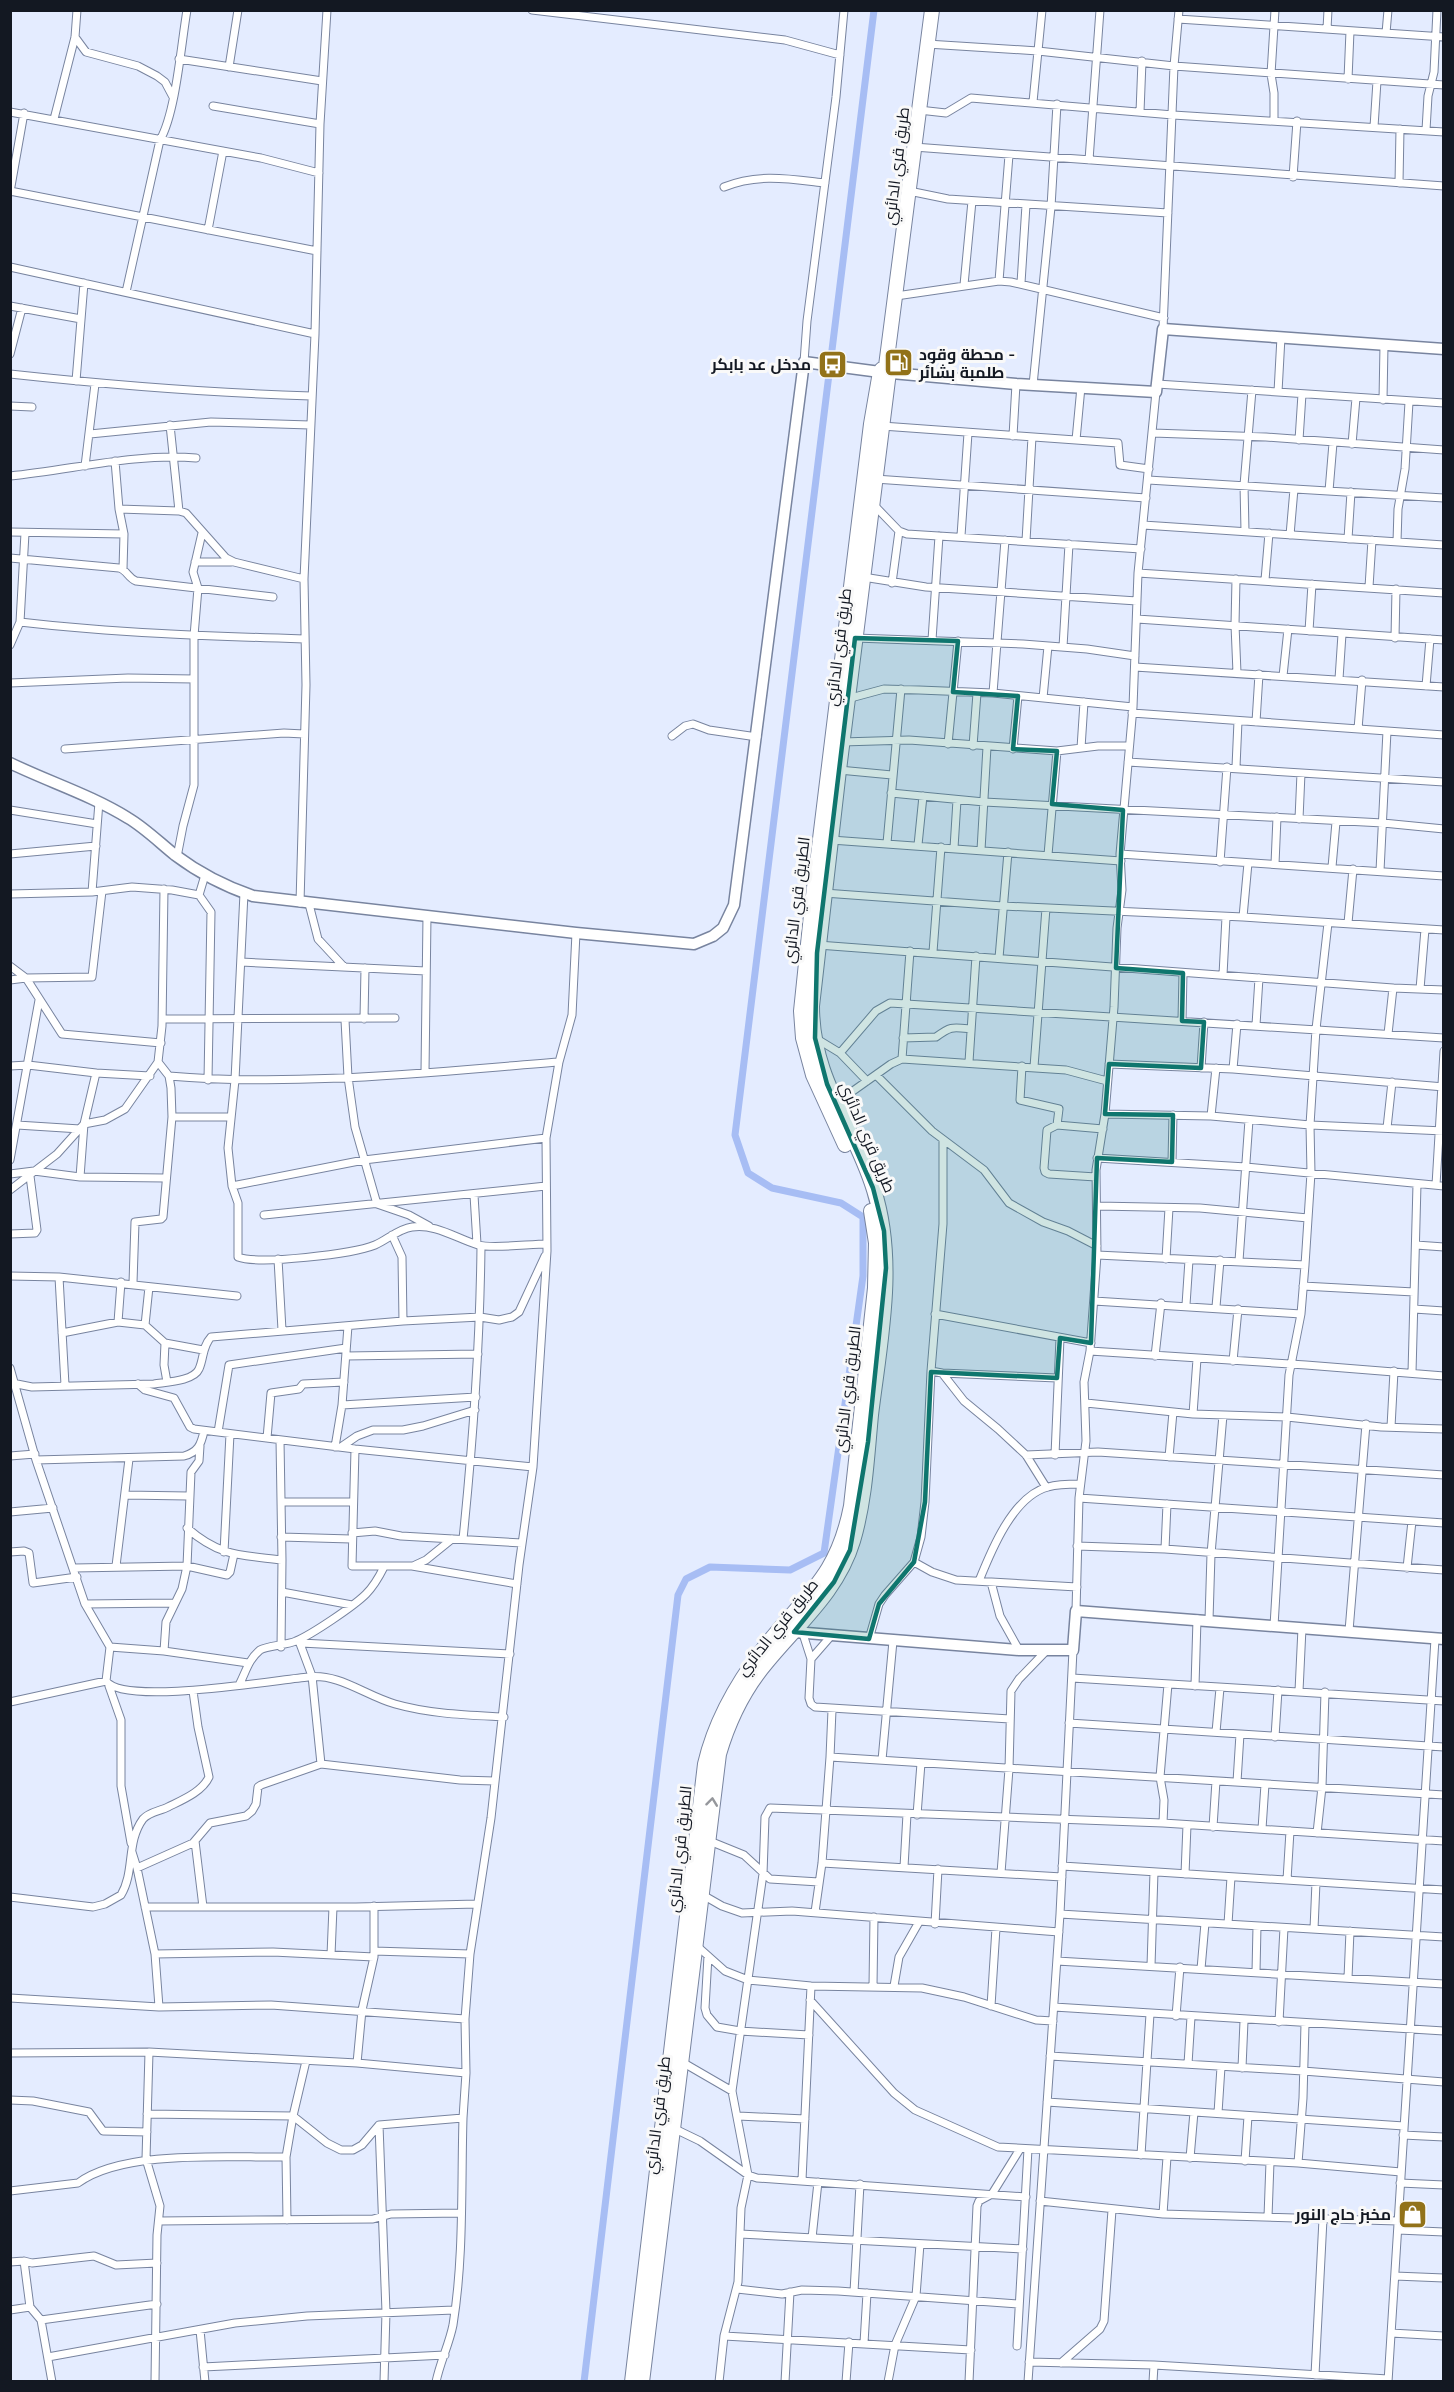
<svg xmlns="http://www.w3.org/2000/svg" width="1454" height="2392" font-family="Mulish,Cairo,sans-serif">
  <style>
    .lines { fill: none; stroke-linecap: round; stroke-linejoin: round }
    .canal { stroke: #a7bdf4; stroke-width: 7 }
    .street-casing { stroke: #78849f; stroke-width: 9 }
    .secondary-casing { stroke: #78849f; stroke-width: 13 }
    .highway-casing { stroke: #78849f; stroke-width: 16 }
    .street { stroke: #fff; stroke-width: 7 }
    .secondary { stroke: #fff; stroke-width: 10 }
    .highway { stroke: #fff; stroke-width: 14 }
    .oneway { stroke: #95979c }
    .marked { fill: #0f766e; fill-opacity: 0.2; stroke: #0f766e; stroke-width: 4.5; stroke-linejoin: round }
    .labels { text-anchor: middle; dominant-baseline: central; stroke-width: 6; stroke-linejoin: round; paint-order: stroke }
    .street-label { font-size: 16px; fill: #131822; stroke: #f9f9f9 }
    .poi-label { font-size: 16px; font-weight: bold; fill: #131822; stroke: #f9f9f9; text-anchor: end }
  </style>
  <rect width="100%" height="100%" fill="#e4ecff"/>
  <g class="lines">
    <!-- canal -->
    <path class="canal" d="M584,2382L678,1595L686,1579L710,1567L790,1570L824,1553L863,1276V1217L841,1203L772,1188L748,1173L735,1135L874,10"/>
    <defs>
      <path id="street" d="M532,10L785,40L840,55
        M1178,19L1444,37
        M1327,29L1328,10
        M1386,33L1388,10
        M75,37L86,52L138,66L157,76L165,82L173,97
        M927,44L1038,51L1174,66L1444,85
        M179,59L322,81
        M229,67L238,10
        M1348,79L1350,31
        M1033,102L1042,10
        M213,106L320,124
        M919,110L946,113L971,98L1173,115L1444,132
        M10,112L261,158L319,173
        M1140,112L1142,61
        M54,119L75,37L77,10
        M1274,120V93L1271,74L1275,10
        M1374,127L1377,81
        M1426,130L1428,96L1434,72L1437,10
        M914,147L1444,186
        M1089,160L1100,10
        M1293,177L1297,121
        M1399,183L1400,129
        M724,187C758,173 790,179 825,183
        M10,191L317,251
        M909,191L948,199L1168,213
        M10,192L24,113
        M208,230L223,151
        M10,267L315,334
        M999,281L1009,155
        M1021,283L1026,205
        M964,285L972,201
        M126,292L160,140C176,112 181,45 187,10
        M896,296L999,281L1011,282L1164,318
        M10,306L81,319
        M1163,329L1174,66L1179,10
        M10,354L22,308
        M804,362L807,321L836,97L844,10
        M10,374C111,385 211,393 311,396
        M76,381L84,283
        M1157,384L1444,403
        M1033,385L1051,207L1057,104
        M1278,392L1281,337
        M1383,400L1384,345
        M10,406L32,407
        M170,425L179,511
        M882,426L1118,443L1120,465L1149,469
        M1153,433L1266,437L1444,450
        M90,434L211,422L310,425
        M1013,436L1016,384
        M1076,440L1081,387
        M1299,440L1302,394
        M1352,444L1356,398
        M115,461L119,509L124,534L123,569
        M85,466L95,384
        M10,476C72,470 134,453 196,458
        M875,479L1146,498
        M1148,480L1444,498
        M1329,491L1333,443
        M873,504L899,531L907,534L1141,549
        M119,509L179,511L186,513L226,558L234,562L304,579
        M1143,525L1444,545
        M1245,531L1244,485L1252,390
        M10,532L124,534
        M1290,535L1294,489
        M961,536L968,433
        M1348,539L1351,492
        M1026,541L1032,437
        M1397,542L1398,509L1405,469L1409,402
        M10,558L119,568C127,570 128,578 136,581L273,597
        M195,562H231
        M1138,573L1444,593
        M863,577L926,587L1137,601
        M1236,579L1235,625L1237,673
        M1265,580L1269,533
        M892,583L899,531
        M1369,587L1372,540
        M1137,619L1444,640
        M20,622C114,633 209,636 304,639
        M1309,631L1312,584
        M855,638L1023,644L1087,649L1135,656
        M1395,638L1396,589
        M932,640L939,536
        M10,645L20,622L25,533
        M1063,647L1069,544
        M1135,667L1444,687
        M1283,676L1288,629
        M1339,679L1342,634
        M10,683L128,678L194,679
        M1426,686L1430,639
        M993,693L1005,540
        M1043,698L1048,646
        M847,699L884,689L919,690L993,693L1133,707
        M1132,713L1444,735
        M1256,722L1259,674
        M1358,729L1362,680
        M672,736L685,726L693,724L709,730L757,737
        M842,742L909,740L1057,751L1098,746H1129
        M948,744L958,641
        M973,746L977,693
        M1081,748L1084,702
        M65,749L284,733L304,734
        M1013,749L1018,696
        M1128,762L1444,782
        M1236,767L1238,721
        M839,770L892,775
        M891,793L984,802L1383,823L1444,829
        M10,810L97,824
        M1299,819L1301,773
        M831,840L1121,861
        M887,843L901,689
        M918,845L923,796
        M954,848L957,800
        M981,850L987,747
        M10,854L96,846
        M1120,854L1444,876
        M1048,855L1057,751
        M177,857L183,826L194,785V636L198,588L193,572L202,533
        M1220,862L1227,767
        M1275,864L1277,817
        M1332,867L1336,822
        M1380,871L1387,731
        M92,892L99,802
        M244,893L235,1080L228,1148L232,1186L238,1203V1257C259,1265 353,1254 375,1245C387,1240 398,1229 412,1227C434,1223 458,1239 478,1245C493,1249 530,1244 547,1244
        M824,893L1003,906L1243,917L1444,930
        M10,894L92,892L132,887L172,890L199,895L205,875
        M199,895L211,912L208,1080
        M300,903L306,685L304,579L315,334L320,124L327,10
        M309,904L318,939L344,967
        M1243,917L1248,863
        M1348,923L1353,869
        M818,945L1393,988L1444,990
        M933,952L941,847
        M999,958L1008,852
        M241,962L426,971
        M10,966L26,978L62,1034L161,1043
        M1223,975L1226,917
        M10,980L26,978L92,977L102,891
        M1420,989L1425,929
        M162,1019L395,1018
        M364,1019L365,968
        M345,1020L348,1077L355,1127L377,1204L409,1215L429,1226
        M1182,1021L1183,973
        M1256,1025L1259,978
        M1388,1034L1393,988
        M903,1038L936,1037C951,1026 952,1027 971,1029
        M817,1039L840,1053L867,1081
        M840,1053L876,1011L890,1003L1444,1038
        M902,1059L910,951
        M969,1062L976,956
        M1109,1064L1233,1069L1444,1087
        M10,1066L28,1065L96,1073
        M1022,1066L1020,1100L1059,1109L1057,1125
        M1034,1067L1046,908
        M1201,1068L1204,1022
        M1233,1069L1237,1024
        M425,1072L427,916
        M876,1075L932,1131L984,1170L1009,1203L1043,1222L1068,1231L1097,1246
        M169,1076C298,1087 430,1072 559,1062
        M836,1103L891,1064L902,1059L1066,1070L1107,1081
        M1105,1114L1211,1116L1310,1125L1444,1131
        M1211,1116L1216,1068
        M172,1117H230
        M17,1125L80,1129
        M1387,1128L1392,1082
        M1097,1158L1246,1167L1444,1186
        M10,1160L39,1000
        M1172,1162L1173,1115
        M10,1174L34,1171L80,1177L165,1178
        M80,1177L84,1124L96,1073L150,1076
        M1096,1177L1049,1174L1045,1172L1044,1168L1047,1130L1057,1125L1103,1129
        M1436,1185L1444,1051
        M232,1186L364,1160L546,1138
        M10,1190L57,1154L84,1124L105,1120L125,1109L158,1062L162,1026L164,889
        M474,1195L477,1244
        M1097,1206L1200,1208L1308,1218
        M264,1215L546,1186
        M10,1234L35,1233L37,1230L30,1176
        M392,1235L402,1257L403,1321
        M1416,1245L1444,1247
        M1097,1255L1305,1265
        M278,1259L282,1330
        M1166,1259L1169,1208
        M1239,1261L1249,1120
        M10,1276L59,1277L237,1296
        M59,1277L65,1385
        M133,1283L135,1222L161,1219L163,1217L172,1117L171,1088L169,1076L158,1062
        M1303,1286L1414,1292
        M1094,1301L1301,1314
        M1186,1305L1189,1260
        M1216,1307L1220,1260
        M1414,1309L1444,1311
        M935,1314L1091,1343
        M118,1322L121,1282
        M145,1325L149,1287
        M62,1333L118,1322L145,1325L165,1343L203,1350
        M165,1343L164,1365L167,1382
        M1090,1351L1306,1365L1444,1376
        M346,1356L478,1354
        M1155,1356L1161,1303
        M1233,1361L1238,1309
        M10,1368L36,1460L85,1604L110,1647L106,1681
        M931,1371L942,1373L964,1401L998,1429L1026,1455L1046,1487
        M942,1373L1057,1378
        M1412,1373L1417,1184
        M17,1384L32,1387L154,1384C166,1382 194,1381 199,1369C204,1358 202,1347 211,1337L403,1321L480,1317L499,1320L512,1317L519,1312L545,1256
        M138,1384L145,1390L174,1398L190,1427L194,1429L355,1449L533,1467
        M1086,1403L1193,1414L1287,1417L1381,1427L1444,1429
        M342,1405L476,1397
        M1193,1414L1197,1359
        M1391,1427L1394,1371
        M218,1432L229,1365L346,1348
        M267,1438L271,1393L299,1389L303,1384L344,1382
        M280,1440L282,1560L281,1647
        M335,1447L342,1405L348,1326
        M341,1447L357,1436L373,1430H403L423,1426L475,1410
        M355,1449L352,1566H412L517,1584
        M1026,1455L1098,1452L1444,1475
        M1055,1455L1060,1338
        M10,1456L35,1454
        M1169,1457L1173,1412
        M36,1460L184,1456C198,1452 201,1445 204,1431
        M125,1495L188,1496
        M1079,1498L1444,1523
        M281,1502H352
        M10,1512L53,1508
        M187,1528C220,1557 241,1555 282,1560
        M352,1533L375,1531L401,1536L522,1543
        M281,1537L351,1539
        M463,1539C473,1441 480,1344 481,1246
        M1077,1546L1165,1549L1444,1570
        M1165,1549L1167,1504
        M10,1552L24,1551L29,1553L33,1583L77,1577
        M224,1552L230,1434
        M914,1562L932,1572L956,1580L1077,1587
        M116,1566L129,1459
        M413,1566L426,1560L452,1539
        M74,1568L187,1566L227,1575L230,1572L234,1554
        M1407,1568L1412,1521
        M979,1581C991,1551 1013,1496 1048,1487C1058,1484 1070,1484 1080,1484
        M991,1582L1000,1616L1019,1650
        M282,1592L352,1605
        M85,1604L174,1603
        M1076,1611L1079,1498L1086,1441L1084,1382L1090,1351L1097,1255L1096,1170L1105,1114L1114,1007L1117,928L1122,890L1120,854L1133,707L1138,573L1156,392
        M1209,1620L1211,1554L1223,1415
        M1274,1626L1289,1375L1301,1314L1305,1265L1311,1173L1310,1125L1316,1029L1328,923
        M1349,1631L1366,1424
        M803,1634L811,1659L809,1698L811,1704L815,1707L1010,1719
        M869,1639L879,1604L885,1595L914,1562L921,1537L925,1502L931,1371L943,1224V1140
        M299,1641L312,1676L321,1764
        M301,1643L510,1654
        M110,1647L164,1651L248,1663
        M164,1651L166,1622L182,1589L187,1566L191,1472L199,1461L200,1446
        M811,1659L831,1636
        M1072,1678L1444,1701
        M239,1685C246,1672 248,1660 260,1650C266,1646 287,1645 296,1641C311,1635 354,1606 366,1594C374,1586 379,1577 384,1567
        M109,1686L121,1720V1786L131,1843
        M1195,1686L1197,1619
        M1299,1691L1302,1628
        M10,1702L106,1681C124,1706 275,1680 308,1677C339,1673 366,1696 395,1704C430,1714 468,1715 504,1717
        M1069,1723L1444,1747
        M1216,1732L1220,1688
        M1275,1737L1278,1690
        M830,1757L832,1710
        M882,1760L893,1641
        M1237,1782L1240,1734
        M917,1815L921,1763
        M1163,1823L1164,1800L1160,1777L1168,1684
        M1213,1827L1216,1781
        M1262,1829L1265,1784
        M1317,1833L1322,1787L1325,1692
        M707,1840L744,1855L770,1879L819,1882
        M195,1841L203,1907
        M132,1852L137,1868L193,1843L210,1823L246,1816L252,1811L256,1804L258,1787L261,1785L321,1764L460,1780L495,1781
        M822,1863L1062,1877
        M1062,1866L1444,1890
        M904,1867L907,1814
        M137,1868L155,1954L159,2007
        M1001,1873L1009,1769L1011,1691L1019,1679L1047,1650
        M1185,1874L1187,1825
        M1287,1880L1290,1831
        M701,1894L722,1906L742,1913L792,1911L1059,1932
        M10,1897L93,1907L105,1904L121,1895C135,1872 126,1842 143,1819C149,1812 160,1811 168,1807C182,1800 202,1792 209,1777L198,1727L193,1691
        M145,1907H356L477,1904
        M815,1912L822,1863L830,1757L1444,1795
        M1060,1914L1444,1937
        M935,1924L938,1869
        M1228,1924L1231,1877
        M1314,1929L1316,1882
        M697,1946L725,1971L748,1980L811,1986L922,1988L964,1997L1036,2020L1053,2021
        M374,1951L470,1954
        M155,1954L273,1952L374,1957
        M331,1955L333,1907
        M708,1956L705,2008L707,2015L717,2027L740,2031L809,2035
        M1057,1961L1444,1984
        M1151,1966L1154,1872
        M1201,1969L1205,1923
        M1256,1972L1257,1926
        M1348,1978L1350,1931
        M873,1986L874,1917
        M894,1986L899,1957L919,1922
        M10,1998L159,2007L271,2005L465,2019
        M810,2000L894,2093L915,2110L998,2147L1298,2163L1401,2172
        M991,2006L996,1928
        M1054,2007L1444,2031
        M1176,2016L1180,1967
        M1279,2022L1284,1928
        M149,2052L146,2159L160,2206L157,2235L155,2382
        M10,2053L149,2052L357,2063L466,2073
        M1050,2056L1303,2071L1444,2082
        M682,2062L732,2091
        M357,2063L362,2010L374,1957V1906
        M1188,2064L1191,2017
        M1242,2068L1244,2021
        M10,2100L33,2101L89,2112L103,2131L147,2132
        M1047,2102L1404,2126
        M1218,2113L1221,2067
        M147,2114L293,2116L327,2143L341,2150H353L362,2145L379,2125L463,2118L466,2073L465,2019L470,1954L491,1818L519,1565L533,1467L547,1251L546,1138L559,1062L572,1015L576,933
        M738,2116L805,2119
        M379,2125L386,2312L384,2382
        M673,2128L700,2141L748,2175L757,2178L1026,2197
        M1403,2135L1444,2137
        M1141,2155L1150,2014
        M1190,2158L1194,2112
        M1245,2161L1248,2116
        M1298,2163L1303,2098L1305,2024
        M802,2180L811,1986
        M1400,2183L1444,2185
        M10,2191L78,2183C124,2149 229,2158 286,2157
        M1040,2201L1163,2214L1398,2221
        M1163,2214L1167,2157
        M1268,2217L1270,2162
        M287,2220L286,2157L293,2116L306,2061
        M159,2221L373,2219L391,2214L460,2213
        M1398,2230L1444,2232
        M740,2234L1023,2249
        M812,2238L818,2182
        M24,2261L30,2307L41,2320L52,2382
        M10,2262L24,2261L32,2263L94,2256L116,2265L157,2263
        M1395,2276L1444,2278
        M737,2289L782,2294L802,2290L838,2291L1019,2304
        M854,2292L860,2184
        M10,2310L30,2307
        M41,2320L157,2304
        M200,2330L205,2382
        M1391,2333L1444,2336
        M724,2336L971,2350
        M864,2343L867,2293
        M1017,2346L1028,2149
        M48,2357L235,2323L307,2316L454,2310
        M1029,2362L1154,2365L1388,2379
        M1061,2363L1100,2329L1104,2321L1112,2210
        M203,2367L445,2355
        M1315,2375L1323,2219
        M436,2382C440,2362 449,2345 453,2325C464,2257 461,2186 463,2118
        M719,2382L724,2336L738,2282L741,2208L748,2175L732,2091L763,1874L765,1817L770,1808L1163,1823L1444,1841
        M785,2382L790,2292
        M846,2382L849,2342
        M888,2382L895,2345L916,2296L920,2244
        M969,2382L977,2206L979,2201L992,2194L1020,2149
        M1028,2382L1060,1914L1073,1650
        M1153,2382L1154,2365
        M1388,2382L1435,1639"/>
      <path id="secondary" d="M10,763C49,782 91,795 128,818C145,828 160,843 175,855C199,873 224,886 253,896L576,933L694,944L713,936L723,928L734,905L804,362L880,372L1016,384L1156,392L1163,329L1444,349
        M794,1632L1019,1650H1073L1076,1611L1444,1639"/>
      <path id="highway" d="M845,1145L813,1075L803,1038L801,1011L813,896L871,424L880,372L882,369
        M632,2382L705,1764C715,1721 737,1683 763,1649C805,1595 837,1578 851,1506L875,1288L876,1243L871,1211
        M642,2382L719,1754C729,1720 744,1689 767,1662C799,1623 838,1591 853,1541C865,1501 867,1457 871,1415C880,1341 897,1263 874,1190C854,1125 812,1079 812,1006L839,770L889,372L886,366L932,10"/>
    </defs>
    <!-- street casing -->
    <use href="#street" class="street-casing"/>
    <!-- secondary casing -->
    <use href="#secondary" class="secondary-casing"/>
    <!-- highway casing -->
    <use href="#highway" class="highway-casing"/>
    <!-- street -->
    <use href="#street" class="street"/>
    <!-- secondary -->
    <use href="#secondary" class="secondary"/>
    <!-- highway -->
    <use href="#highway" class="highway"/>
  </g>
  <!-- one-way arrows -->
  <defs><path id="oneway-chevron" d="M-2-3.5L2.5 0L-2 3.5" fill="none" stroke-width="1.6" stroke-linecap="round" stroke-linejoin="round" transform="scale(1.5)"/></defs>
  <use class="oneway" href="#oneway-chevron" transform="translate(712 1802) rotate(-83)"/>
  <!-- marked area -->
  <path class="marked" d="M855,638L958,641L953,692L1018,696L1013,749L1057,751L1052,804L1123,810L1116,968L1183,973L1182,1021L1204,1022L1201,1068L1109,1064L1105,1114L1173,1115L1172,1162L1097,1158L1091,1343L1060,1338L1057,1378L931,1372L925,1502L914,1562L879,1604L869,1639L794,1632L834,1582L850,1550L868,1442L886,1268L884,1231L873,1188L827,1084L815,1038L817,953Z"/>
  <!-- icons -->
  <defs>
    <symbol id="fuel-square" viewBox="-11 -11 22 22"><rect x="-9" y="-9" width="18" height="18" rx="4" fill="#927219" stroke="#f9f9f9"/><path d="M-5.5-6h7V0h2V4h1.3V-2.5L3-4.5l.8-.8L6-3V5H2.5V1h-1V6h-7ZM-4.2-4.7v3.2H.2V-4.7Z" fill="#fff"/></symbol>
    <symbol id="bus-square" viewBox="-11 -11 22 22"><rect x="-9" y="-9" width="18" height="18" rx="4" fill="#927219" stroke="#f9f9f9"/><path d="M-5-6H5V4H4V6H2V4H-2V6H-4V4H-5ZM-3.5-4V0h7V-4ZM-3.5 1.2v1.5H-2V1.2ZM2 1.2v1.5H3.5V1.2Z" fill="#fff"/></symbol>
    <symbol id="shop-square" viewBox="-11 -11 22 22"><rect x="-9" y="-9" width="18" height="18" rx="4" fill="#927219" stroke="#f9f9f9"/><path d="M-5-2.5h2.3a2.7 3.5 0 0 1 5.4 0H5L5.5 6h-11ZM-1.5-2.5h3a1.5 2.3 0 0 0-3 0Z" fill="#fff"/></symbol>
  </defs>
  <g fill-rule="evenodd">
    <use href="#fuel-square" x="882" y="346" width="33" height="33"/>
    <use href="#bus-square" x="816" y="348" width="33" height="33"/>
    <use href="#shop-square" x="1396" y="2198" width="33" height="33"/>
  </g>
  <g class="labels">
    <!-- street labels -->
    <g class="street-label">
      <text transform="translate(896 166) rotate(-83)">طريق قري الدائري</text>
      <text transform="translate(838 647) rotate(-83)">طريق قري الدائري</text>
      <text transform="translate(796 900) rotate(-83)">الطريق قري الدائري</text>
      <text transform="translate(868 1137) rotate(67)">طريق قري الدائري</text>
      <text transform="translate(847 1389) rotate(-83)">الطريق قري الدائري</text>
      <text transform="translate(777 1627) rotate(-51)">طريق قري الدائري</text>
      <text transform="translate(679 1849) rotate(-84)">الطريق قري الدائري</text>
      <text transform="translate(657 2115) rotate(-83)">طريق قري الدائري</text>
    </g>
    <!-- poi labels -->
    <g class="poi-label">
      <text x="919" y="354" text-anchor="start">محطة وقود -<tspan x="919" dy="18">طلمبة بشائر</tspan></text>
      <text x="811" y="364">مدخل عد بابكر</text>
      <text x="1391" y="2214">مخبز حاج النور</text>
    </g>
  </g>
  <!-- border -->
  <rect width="1454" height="2392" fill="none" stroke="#131822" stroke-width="24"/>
</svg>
